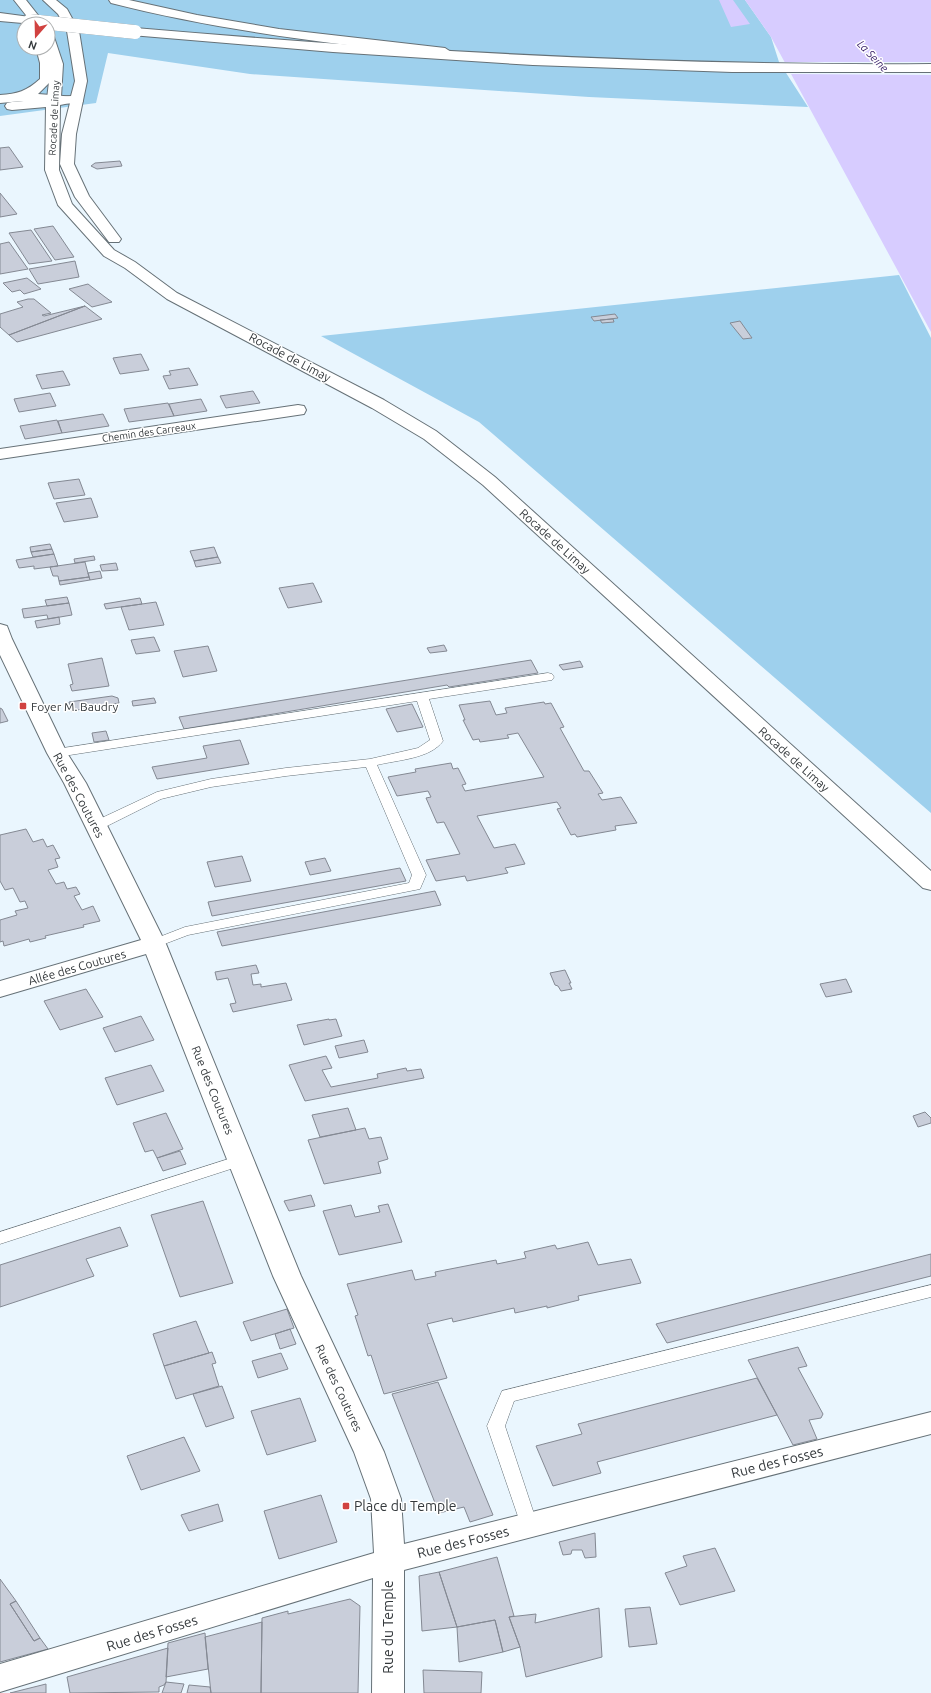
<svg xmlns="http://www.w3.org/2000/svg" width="931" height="1693" font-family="Ubuntu,sans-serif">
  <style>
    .green { fill: #9ed0ed; fill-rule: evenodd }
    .water { fill: #d7ccff }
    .pier { fill: #eaf6fe }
    .building { fill: #c9ceda; stroke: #848993 }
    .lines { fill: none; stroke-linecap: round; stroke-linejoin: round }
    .service-casing { stroke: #667177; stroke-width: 1 }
    .minor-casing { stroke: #667177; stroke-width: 2 }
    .secondary-casing { stroke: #667177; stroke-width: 2 }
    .primary-casing { stroke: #667177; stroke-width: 2 }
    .service { fill: #fff; fill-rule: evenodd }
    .minor { fill: #fff; fill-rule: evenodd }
    .secondary { fill: #fff; fill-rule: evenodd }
    .primary { fill: #fff; fill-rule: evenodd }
    .primary-bridge-casing { stroke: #667177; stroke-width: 14; stroke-linecap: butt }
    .primary-bridge { stroke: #fff; stroke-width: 14 }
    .poi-dot { fill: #d14240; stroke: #fff; stroke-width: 1.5 }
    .labels { text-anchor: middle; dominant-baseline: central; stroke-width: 3; stroke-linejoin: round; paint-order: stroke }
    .far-street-label { font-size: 10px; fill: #34393c; stroke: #fff }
    .far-water-label { font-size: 11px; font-style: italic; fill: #3d256c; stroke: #fff }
    .street-label { font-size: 12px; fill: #34393c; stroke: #fff }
    .poi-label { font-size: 12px; fill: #34393c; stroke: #fff; text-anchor: start }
    .near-street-label { font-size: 14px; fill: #34393c; stroke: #fff }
    .near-poi-label { font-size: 14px; fill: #34393c; stroke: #fff; text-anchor: start }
  </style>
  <rect width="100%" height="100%" fill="#eaf6fe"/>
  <!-- green -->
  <path class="green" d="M0,0H745L771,37L779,62L808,107L589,97L250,74L108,53L96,103L0,116ZM24,24H48V48H24Z
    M899,275L931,338V813L479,422L321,336Z"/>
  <!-- water -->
  <path class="water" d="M719,0H733L750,24L731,27Z
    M745,0H931V332L771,37Z"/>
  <!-- pier -->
  <path class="pier" d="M782,62H931V75L789,74Z"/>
  <!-- building -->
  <path class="building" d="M9,147L23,167L0,170V148Z
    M120,161L122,166L97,169L91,166L95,163Z
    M0,193L17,214L0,217Z
    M53,226L74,257L55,260L34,229Z
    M31,230L52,261L29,264L9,233Z
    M9,242L28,269L0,274V244Z
    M75,261L79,277L38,284L29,269Z
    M27,278L41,289L24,294L20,290L12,292L3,283Z
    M88,284L105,297L112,302L92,307L69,289Z
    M28,299H34L51,313L42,315L44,316L85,306L9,335L0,327V314L23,307L17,302Z
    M85,306L102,319L17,342L9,335Z
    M615,314L618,318L594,321L591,317Z
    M613,319L614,322L602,323L600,320Z
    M740,321L752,338L743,339L730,323Z
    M141,354L149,370L120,374L113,358Z
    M189,368L198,385L169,389L163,376L171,375L169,371Z
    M63,371L70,385L42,389L36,375Z
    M253,391L260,403L226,408L220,396Z
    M50,393L56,406L19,412L14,399Z
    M201,399L207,411L174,416L169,404Z
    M168,403L174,416L129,422L124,409Z
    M103,414L109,426L62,433L58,421Z
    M57,420L62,433L25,439L20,426Z
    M79,479L85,495L54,499L48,483Z
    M91,498L98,517L64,522L56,503Z
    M50,544L52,549L31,552L30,547Z
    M214,547L218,557L194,561L190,551Z
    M52,549L54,554L33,557L31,552Z
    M54,554L58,566L34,569V566L19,568L16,560Z
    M94,556L95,560L75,563L74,559Z
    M218,557L221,563L196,567L194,561Z
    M85,562L89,577L59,581L58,576H53L50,567Z
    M116,563L118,570L102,571L100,565Z
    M100,571L102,578L90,580L88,573Z
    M89,577L90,580L60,585L59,581Z
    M313,583L322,602L288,608L279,588Z
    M67,597L69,603L47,606L45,600Z
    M140,598L142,604L106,609L104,604Z
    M156,602L164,625L129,630L121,607Z
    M69,603L72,615L48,619L47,615L24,618L22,609Z
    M59,617L60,624L37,628L35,621Z
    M154,637L160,651L136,654L131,640Z
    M444,645L447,651L430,653L427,648Z
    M208,646L217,671L183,677L174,651Z
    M102,658L109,686L72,691L70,685L73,684L68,664Z
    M531,660L538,673L449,687L447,685L184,729L179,717Z
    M580,661L583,667L563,670L559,665Z
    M112,696L118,698L119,703L71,711L69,702Z
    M154,698L156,703L133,706L132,701Z
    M490,701L496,715L507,713L505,708L544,702L545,704L551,703L564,727L560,728L584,771H589L603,793L598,794L602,800L621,797L637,823L615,826L616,830L577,837L575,834L571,835L557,809L561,808L557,802L477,816L494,848L515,844L525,864L505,868L508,873L467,881L465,876L436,881L426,860L460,854L444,822L437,823L426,798L431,797L428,791L397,796L388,777L416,772L415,769L451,763L453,769L458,768L466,784L462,785L465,791L544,777L518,733L507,735L509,738L480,742L479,739L473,740L463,720H465L459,705Z
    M412,704L423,727L397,732L386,709Z
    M0,708L2,709L8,721L0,723Z
    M106,731L109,740L94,742L92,733Z
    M240,740L249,764L157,779L152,767L207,758L203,746Z
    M26,829L33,842L43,839L47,847L53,845L60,858L55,859L58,867L48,870L56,884L64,882L67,889L76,887L80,894L74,896L82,910L93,906L100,921L83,925L84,927L45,936L46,938L30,942L29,939L4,946L3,941L0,942V920L17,915L15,911L28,908L25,901L20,902L13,888L5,890L0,881V835Z
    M242,856L251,881L215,887L207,862Z
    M325,858L331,871L310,875L305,862Z
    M400,868L406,881L212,916L208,902Z
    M435,891L441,905L222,946L217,932Z
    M256,965L259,973L251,974L253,985L261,984V987L286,983L292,1000L233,1012L230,1004L236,1003L228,978L217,980L215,972Z
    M565,970L571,983H569L572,989L561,991L558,986L555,985L550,973Z
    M846,979L852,992L826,997L820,984Z
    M86,989L103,1017L60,1030L44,1001Z
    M141,1016L154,1040L115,1052L103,1028Z
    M329,1019V1020L336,1019L342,1036L304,1045L297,1025Z
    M364,1040L368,1052L339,1058L335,1046Z
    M326,1056L332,1068L322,1070L331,1087L378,1078L377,1074L406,1068L407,1071L421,1069L424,1078L305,1101L289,1065Z
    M151,1065L164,1091L117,1105L105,1078Z
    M348,1108L356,1130L320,1137L312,1115Z
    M925,1112L931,1118V1123L918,1127L913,1116Z
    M166,1113L183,1149L157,1158L153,1150L145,1152L133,1123Z
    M365,1128L369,1139L381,1137L388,1159L378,1162L381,1173L324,1184L308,1140Z
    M180,1151L186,1164L163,1171L157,1158Z
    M311,1195L315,1206L289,1211L284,1201Z
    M203,1201L233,1283L180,1297L151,1215Z
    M388,1204L402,1242L339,1255L323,1211L351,1205L355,1217L380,1212L378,1206Z
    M120,1227L128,1246L86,1259L94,1276L0,1307V1265Z
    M588,1242L598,1265L631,1259L641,1283L578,1296L579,1300L547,1308V1306L515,1313L514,1308L453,1322L452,1318L427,1324L447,1378L384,1394L371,1355L368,1356L355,1316L358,1315L347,1284L412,1270L415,1280L436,1276L435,1272L496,1260L497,1264L526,1258L524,1252L555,1245L557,1249Z
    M931,1254V1276L667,1343L656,1324Z
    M287,1309L294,1328L251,1341L243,1322Z
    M196,1321L209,1353L164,1366L153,1334Z
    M290,1329L296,1344L280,1349L275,1334Z
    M798,1347L807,1366L798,1368L823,1414L821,1418L809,1420L817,1439L793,1445L748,1360Z
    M212,1352L216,1363L212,1364L219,1386L176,1399L164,1366Z
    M281,1353L288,1369L258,1378L252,1361Z
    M757,1378L777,1415L597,1462L601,1473L553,1486L536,1446L582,1434L578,1424Z
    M438,1382L493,1515L470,1522L464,1507L439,1513L392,1394Z
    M222,1386L234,1418L206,1427L193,1394Z
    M300,1398L316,1441L267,1455L251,1411Z
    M184,1437L200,1471L141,1490L127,1456Z
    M321,1495L337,1542L279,1559L264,1511Z
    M218,1504L223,1521L189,1531L181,1515Z
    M595,1533L596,1557L585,1558L582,1550H572L571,1554L563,1555L559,1542Z
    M715,1548L735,1591L680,1605L665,1573L687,1566L683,1556Z
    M497,1557L514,1616L509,1617L520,1647L503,1652L495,1620L457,1627L439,1572Z
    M439,1572L457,1627L422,1631L419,1576Z
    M0,1579L16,1601L10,1604L34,1641L40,1638L48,1649L0,1662Z
    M350,1599L360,1606L358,1693H261L262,1618L288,1611V1614Z
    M16,1601L40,1638L34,1641L10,1604Z
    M650,1607L657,1644L629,1647L625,1609Z
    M599,1608L602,1657L526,1677L520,1647L509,1617L536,1614L535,1623Z
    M495,1620L503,1652L459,1662L457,1627Z
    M262,1622L261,1693H211L205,1637Z
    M205,1633L208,1669L166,1677L168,1643Z
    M168,1648L166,1682L164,1685L159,1687V1692L70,1693L67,1677Z
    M423,1670L482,1672L481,1693H424Z
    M166,1682L184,1684L181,1693H162Z
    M46,1684V1693H10Z
    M189,1685L210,1687L211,1693H187Z"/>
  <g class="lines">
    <defs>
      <path id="service" d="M548,673L552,674L554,677L552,680L429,699L443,741C430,759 397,760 377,765L426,875L420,889L188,935L154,948L149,947L147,944L149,941L185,927L409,883L412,875L366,767L286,776L211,787L161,799L101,829H91L90,826L91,823L157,792L211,779L286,768L370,759L418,748L430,740L417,701L57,757L51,753L57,749Z
        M241,1155L246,1156L249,1160L246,1164L0,1244V1232Z
        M931,1285V1297L514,1401L505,1426L538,1526L535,1531L529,1533L523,1531L487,1426L502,1391Z"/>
      <path id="minor" d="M298,405L304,406L306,410L304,414L0,459V449Z
        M0,624L7,626L12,639L67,753L86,783L166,944L301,1276L384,1452L401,1499L404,1544L931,1412V1434L404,1570V1693H372L373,1578L0,1692V1664L374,1553L371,1499L354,1452L273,1276L146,954L0,997V981L141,940L64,783L47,753L0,655Z"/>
      <path id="secondary" d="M14,0H26L45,24H33Z
        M43,0H56L67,9L79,31L87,81L76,134L74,164L89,196L121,239L119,242H109L75,197L60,164L62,134L70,103L60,105L59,170L72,204L114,250L135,262L177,293L384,400L436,431L495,477L931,871V890L923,888L483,485L424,439L372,408L167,299L125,268L104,256L58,205L45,170L46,107L12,110L7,109L5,106L7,103L12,102L47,99L51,64L45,48H48V33L54,37L63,64L61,97L71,96L75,81L67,31L58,14Z
        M109,0H129L197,15L279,29L445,48L451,52L445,56C332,44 221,31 111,3Z"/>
      <path id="primary" d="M0,13L30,17L36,21L34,24L0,21Z
        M135,28C400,51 665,66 931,64V72H732L533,65L333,52L131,35L129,32Z
        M36,48H48L52,63V80L38,94L76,97L81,98L83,101L81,104L22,101L0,103V95C17,94 27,91 40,79V63Z"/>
    </defs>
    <!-- service casing -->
    <use href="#service" class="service-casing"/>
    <!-- minor casing -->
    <use href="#minor" class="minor-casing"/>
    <!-- secondary casing -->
    <use href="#secondary" class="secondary-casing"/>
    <!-- primary casing -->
    <use href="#primary" class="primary-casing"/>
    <!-- service -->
    <use href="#service" class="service"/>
    <!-- minor -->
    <use href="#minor" class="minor"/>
    <!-- secondary -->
    <use href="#secondary" class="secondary"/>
    <!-- primary -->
    <use href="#primary" class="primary"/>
    <defs>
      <path id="primary-bridge" d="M30,21L135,32"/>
    </defs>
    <!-- primary-bridge casing -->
    <use href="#primary-bridge" class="primary-bridge-casing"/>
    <!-- primary-bridge -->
    <use href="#primary-bridge" class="primary-bridge"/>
  </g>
  <!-- markers -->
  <g class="poi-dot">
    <rect x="19" y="702" width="8" height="8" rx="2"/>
    <rect x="342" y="1502" width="8" height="8" rx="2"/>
  </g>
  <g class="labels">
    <!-- far-street labels -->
    <g class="far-street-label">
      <text transform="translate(54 118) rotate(-87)">Rocade de Limay</text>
      <text transform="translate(149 432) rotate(-8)">Chemin des Carreaux</text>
    </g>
    <!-- far-water labels -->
    <g class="far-water-label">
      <text transform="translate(873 56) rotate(46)">La Seine</text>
    </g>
    <!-- street labels -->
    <g class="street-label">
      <text transform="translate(290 357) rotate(28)">Rocade de Limay</text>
      <text transform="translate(555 541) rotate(42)">Rocade de Limay</text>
      <text transform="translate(794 759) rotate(42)">Rocade de Limay</text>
      <text transform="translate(79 795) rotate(62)">Rue des Coutures</text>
      <text transform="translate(77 967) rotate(-16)">Allée des Coutures</text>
      <text transform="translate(213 1090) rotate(68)">Rue des Coutures</text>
      <text transform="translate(339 1388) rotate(65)">Rue des Coutures</text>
    </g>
    <!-- poi labels -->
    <g class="poi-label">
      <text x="31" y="706">Foyer M. Baudry</text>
    </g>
    <!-- near-street labels -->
    <g class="near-street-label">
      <text transform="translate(777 1462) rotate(-14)">Rue des Fosses</text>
      <text transform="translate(463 1542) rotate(-14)">Rue des Fosses</text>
      <text transform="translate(388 1627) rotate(-90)">Rue du Temple</text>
      <text transform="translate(152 1633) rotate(-17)">Rue des Fosses</text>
    </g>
    <!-- near-poi labels -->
    <g class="near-poi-label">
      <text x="354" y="1506">Place du Temple</text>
    </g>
  </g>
  <!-- north arrow -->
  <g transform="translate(36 36) rotate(200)"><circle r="19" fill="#ffffff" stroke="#aeb0b1"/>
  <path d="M0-3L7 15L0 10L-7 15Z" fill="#d14240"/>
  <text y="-6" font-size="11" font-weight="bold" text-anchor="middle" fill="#34393c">N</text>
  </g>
</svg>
